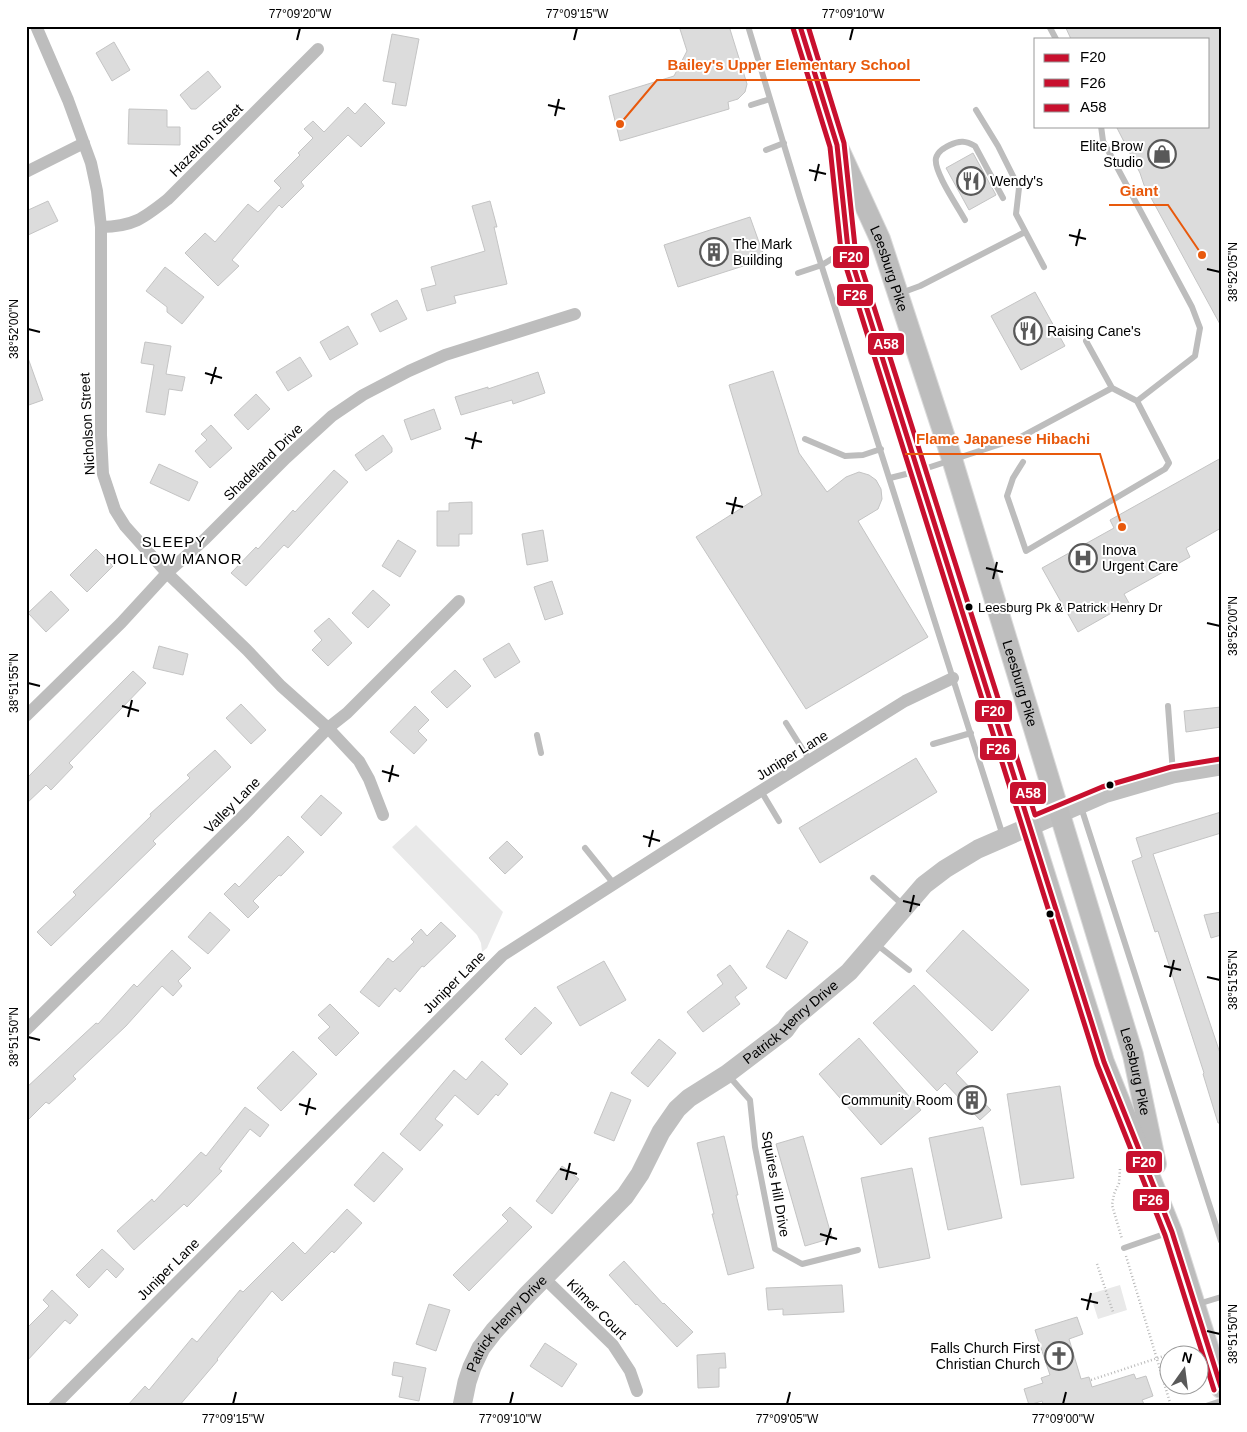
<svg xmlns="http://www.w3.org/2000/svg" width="1247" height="1432" font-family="Arial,sans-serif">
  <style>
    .green { fill: #e9e9e9 }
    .building { fill: #dcdcdc; stroke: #c4c4c4 }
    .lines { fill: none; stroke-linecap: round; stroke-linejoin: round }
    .primary-casing { stroke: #dbdbdb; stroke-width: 22 }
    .path { stroke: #b8b8b8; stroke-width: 2.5; stroke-dasharray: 1 2.5; stroke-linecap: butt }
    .lane { stroke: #bdbdbd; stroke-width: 6 }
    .street { stroke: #bdbdbd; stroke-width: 12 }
    .secondary { stroke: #c0c0c0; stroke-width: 19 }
    .primary { stroke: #bdbdbd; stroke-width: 20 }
    .bus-1-casing { stroke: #fff; stroke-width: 9 }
    .bus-2-casing { stroke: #fff; stroke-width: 9 }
    .bus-3-casing { stroke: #fff; stroke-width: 9 }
    .bus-1 { stroke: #c8102e; stroke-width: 5 }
    .bus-2 { stroke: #c8102e; stroke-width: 5 }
    .bus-3 { stroke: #c8102e; stroke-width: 5 }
    .ticks { fill: none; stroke: #000; stroke-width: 2 }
    .bus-dot { fill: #000; stroke: #fff; stroke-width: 2 }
    .labels { text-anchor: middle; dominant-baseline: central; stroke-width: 4; stroke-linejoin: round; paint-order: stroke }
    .bus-label { font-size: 13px; fill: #000; stroke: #fff; text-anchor: start }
    .street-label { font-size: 14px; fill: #000; stroke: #fff }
    .poi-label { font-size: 14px; fill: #000; stroke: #fff; text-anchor: start }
    .neighbourhood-label { font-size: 15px; letter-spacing: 1px; fill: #000; stroke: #fff }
    .leader { fill: none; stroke: #e8590c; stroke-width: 2 }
    .callout-dot { fill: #e8590c; stroke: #fff; stroke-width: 2 }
    .callout-label { font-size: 15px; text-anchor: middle; font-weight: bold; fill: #e8590c; stroke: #fff; stroke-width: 4; stroke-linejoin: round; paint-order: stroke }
    .line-badge { stroke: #fff; stroke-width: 2 }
    .badge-label { font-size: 14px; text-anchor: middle; font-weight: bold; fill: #fff }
    .neatline { fill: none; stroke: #000; stroke-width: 2 }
    .ticks-label { font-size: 12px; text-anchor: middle; fill: #000 }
  </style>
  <rect width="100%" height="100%" fill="#fff"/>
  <!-- green -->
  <path class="green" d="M416,825L503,912L487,948L482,952L481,943L477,935L392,847Z
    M1120,1285L1127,1310L1098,1319L1090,1294Z"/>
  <!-- building -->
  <path class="building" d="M679,26H729L747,84L745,92L738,99L728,102L729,109L620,141L609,96L674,76L687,51Z
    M1065,26H1218L1221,31V326L1144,185L1140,173L1116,126H1208V39H1071Z
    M392,34L419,39L406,106L392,104L396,83L383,81Z
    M114,42L130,70L112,81L96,53Z
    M208,71L221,87L196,109H191L180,95Z
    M365,103L385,123L361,147L348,135L301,182L304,186L282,208L279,205L232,260L239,266L218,286L185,253L205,233L215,242L248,204L258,212L281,188L274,181L300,155L298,153L313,138L304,129L313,121L324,132L348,107L355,114Z
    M129,109L167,110V127H180V145L128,144Z
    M973,153L996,195L969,210L946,168Z
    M48,201L58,221L26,236V211Z
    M490,201L497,227H494L507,284L454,296L456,303L427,311L421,289L436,285L431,267L485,251L472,206Z
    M750,217L765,259L678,287L664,245Z
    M165,267L204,297L182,324L167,312V307L146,291Z
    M1035,292L1065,346L1021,370L991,316Z
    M397,300L407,319L380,332L371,314Z
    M348,326L358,344L330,360L320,342Z
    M145,342L171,346L166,374L185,377L182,391L169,389L165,415L146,412L154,365L141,363Z
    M300,357L312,376L288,391L276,372Z
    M26,358H28L43,400L26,406Z
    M773,371L799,453L827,492L846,477L859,472L869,475L876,480L881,489L882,499L878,509L858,521L928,637L806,709L696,537L762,495L729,385Z
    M538,372L545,393L513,404L512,400L461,415L455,397L488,387V389Z
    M256,394L270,409L248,430L234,415Z
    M434,409L441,429L411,440L404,420Z
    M211,425L232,448L210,468L195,451L207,440L201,434Z
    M383,435L392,448V452L366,471L355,455Z
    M1221,458V528L1186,548L1190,557L1124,594L1129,603L1078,632L1042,568L1114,528L1110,520Z
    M159,464L198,482L189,501L150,483Z
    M334,470L348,482L288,548L284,545L246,586L231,573L256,547L258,549L293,510L295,512Z
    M472,502V534H459V546H437V511H449V503Z
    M543,530L548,561L527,565L522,534Z
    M398,540L416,551L400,577L382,566Z
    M96,549L113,566L87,592L70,575Z
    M552,581L563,614L545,620L534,587Z
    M373,590L390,605L368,628L352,613Z
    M51,591L69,610L46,632L28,613Z
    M329,618L352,643L328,666L312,650L322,640L314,631Z
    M509,643L520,662L495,678L483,659Z
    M159,646L188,654L183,675L153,668Z
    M455,670L471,686L447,708L431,692Z
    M133,671L146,683L69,763L73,767L51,790L46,785L26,804V779Z
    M241,704L266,730L251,744L226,718Z
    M415,706L429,720L418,731L427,740L414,754L390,732Z
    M1221,707V727L1186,732L1184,711Z
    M215,750L231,767L153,841L156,844L51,946L37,932L76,895L73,892L151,816L150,814L190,778L187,775Z
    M916,758L937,792L820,863L799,828Z
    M321,795L342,813L321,836L301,817Z
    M1221,812V833L1153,854L1221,1056V1123H1218L1203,1074L1204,1073L1158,931L1155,932L1132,861L1142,857L1136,838Z
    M288,836L304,852L281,876L279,875L253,901L259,907L248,918L224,894L235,883L239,887Z
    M507,841L523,857L505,874L489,858Z
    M210,912L230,930L208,954L188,937Z
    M1221,912V935L1211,938L1204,915Z
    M441,922L456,936L424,967L422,966L400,992L395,988L379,1007L360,992L388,958L393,962L414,942L411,939L421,929L427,936Z
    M788,930L808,942L786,979L766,967Z
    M963,930L1029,990L992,1031L926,971Z
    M172,950L191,968L178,981L182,986L173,996L162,986L126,1026L73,1076L76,1079L49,1104L46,1102L26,1122V1088L96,1023L98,1024L134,984L137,987Z
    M604,961L626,1000L580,1026L557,987Z
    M730,965L747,988L735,997L740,1004L703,1032L687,1012L723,984L717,975Z
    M914,985L978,1052L956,1073L991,1110L980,1120L945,1083L937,1091L873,1023Z
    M330,1004L359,1033L336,1056L318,1038L330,1027L318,1015Z
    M535,1007L552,1023L521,1055L505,1039Z
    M859,1038L921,1110L881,1145L819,1074Z
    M659,1039L676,1053L648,1087L631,1073Z
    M293,1051L317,1074L281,1111L257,1088Z
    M482,1061L508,1084L498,1096L496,1094L478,1115L455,1095L435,1119L443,1125L420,1151L400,1134L454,1070L466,1080Z
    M1060,1086L1074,1178L1021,1185L1007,1094Z
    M611,1092L631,1100L614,1141L594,1133Z
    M245,1107L269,1125L260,1137L250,1129L219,1169L222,1171L187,1207L184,1204L134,1250L117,1231L152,1199L154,1202L201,1152L206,1156Z
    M983,1127L1002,1218L948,1230L929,1138Z
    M724,1136L738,1195H736L754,1268L728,1275L712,1214H714L697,1143Z
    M803,1136L832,1238L805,1246L776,1144Z
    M383,1152L403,1169L374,1202L354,1185Z
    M562,1166L579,1179L552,1214L536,1201Z
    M912,1168L930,1258L879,1268L861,1178Z
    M510,1207L532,1227L469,1291L453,1275L508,1221L502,1215Z
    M347,1209L362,1223L334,1253L332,1251L282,1301L272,1291L217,1359L218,1360L179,1406H127L145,1386L149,1390L192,1338L197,1342L240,1290L243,1292L293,1242L305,1254Z
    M102,1249L124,1269L116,1278L107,1269L89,1288L76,1275Z
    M624,1261L663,1304L664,1303L693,1332L677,1347L637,1304L636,1305L609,1275Z
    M842,1285L844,1312L783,1315V1309L768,1310L766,1288Z
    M52,1290L78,1315L70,1324L65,1320L26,1362V1329L49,1306L43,1300Z
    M429,1304L450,1310L436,1351L416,1344Z
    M1077,1317L1083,1334L1069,1339L1081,1379L1089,1377L1092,1387L1134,1374L1136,1379L1146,1376L1153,1396L1142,1400L1145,1406H1044L1042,1401L1029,1405L1024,1389L1043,1383L1041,1378L1050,1375L1035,1330Z
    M545,1343L577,1364L562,1387L530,1366Z
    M725,1353L726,1368H719V1387L698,1388L697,1355Z
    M394,1362L426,1368L419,1401L399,1397L403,1377L392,1375Z"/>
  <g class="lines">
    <defs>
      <g id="primary">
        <path id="s2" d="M800,26L837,145L880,239L952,459L1133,1055L1156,1164"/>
        <path d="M837,145L848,249L1104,1062L1172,1232L1221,1388"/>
      </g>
    </defs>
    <!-- primary casing -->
    <use href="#primary" class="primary-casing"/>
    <!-- path -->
    <path class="path" d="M1120,1169L1119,1183L1114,1194L1112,1205L1122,1239
      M1126,1256L1171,1406
      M1097,1264L1113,1312
      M1091,1380L1185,1349"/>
    <!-- lane -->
    <path class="lane" d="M748,26L800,198L1003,836
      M1049,26L1056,39
      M751,105L770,99
      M976,110L998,146L1019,188L1016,214L1044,267
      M1101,126L1103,141L1192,307L1200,328L1195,356L1137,401
      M766,150L784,143
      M965,220C958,207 933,171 936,158C938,151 944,148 950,145C960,140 966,141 975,146L1003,198
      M798,273L822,265L846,250
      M901,293L920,286L1025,232
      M805,439L845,456L863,455L881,449
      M1023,462L1013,478L1007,496L1026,551L1165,469L1169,463L1137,401L1112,388
      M890,478L918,471L1019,438L1112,388L1086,341
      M1168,706L1173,773
      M786,723L810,761
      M537,735L541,753
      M933,744L971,733
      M761,791L779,821
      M1081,807L1221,1241
      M585,848L614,884
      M873,878L903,905
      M876,944L909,970
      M728,1075L750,1100L755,1147L775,1249L802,1264L858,1250
      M1124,1248L1170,1232
      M1198,1304L1221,1297
      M1206,1406L1221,1401"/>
    <!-- street -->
    <path class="street" d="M36,26L68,100L91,163L97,191L101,227V435L103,474L115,510L125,526L167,573L247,650L281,686L328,728L359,761L369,779L383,815
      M26,172L84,143
      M101,227C133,227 144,218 168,199L318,49
      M26,716L121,623L167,573L205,539L286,458L332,416L363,395L409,371L445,355L575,314
      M26,1030L242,817L328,728L347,713L459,601
      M544,1278L613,1345L630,1371L637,1391
      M54,1406L503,955L714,820L905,701L953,678"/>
    <!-- secondary -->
    <path class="secondary" id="s1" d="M462,1406L467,1382L472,1367L481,1348L494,1331L527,1295L625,1196L640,1174L661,1132L677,1109L689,1098L727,1074L785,1030L793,1019L849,972L924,885L945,869L978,849L1104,794L1173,774L1221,766"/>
    <!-- primary -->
    <use href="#primary" class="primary"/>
    <defs>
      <path id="bus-1" d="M800,26L837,145L848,249L1104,1062L1172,1232L1221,1387"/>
      <path id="bus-2" d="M793,28L830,147L841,251L1097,1064L1165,1235L1214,1390"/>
      <path id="bus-3" d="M808,26L844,143L855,247L1035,815L1102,787L1171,767L1220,759"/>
    </defs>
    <!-- bus-1 casing -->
    <use href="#bus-1" class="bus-1-casing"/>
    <!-- bus-2 casing -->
    <use href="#bus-2" class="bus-2-casing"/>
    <!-- bus-3 casing -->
    <use href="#bus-3" class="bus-3-casing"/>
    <!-- bus-1 -->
    <use href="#bus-1" class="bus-1"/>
    <!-- bus-2 -->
    <use href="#bus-2" class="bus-2"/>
    <!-- bus-3 -->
    <use href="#bus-3" class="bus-3"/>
  </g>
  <!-- ticks -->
  <path class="ticks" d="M297,40L300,28M574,40L577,28M850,40L853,28M548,105L565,109M555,116L559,99M809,170L826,174M815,181L819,164M1069,235L1086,239M1076,246L1080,229M1207,269L1220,272M28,329L40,332M205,373L222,378M211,384L216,367M465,438L482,442M472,449L476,432M726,503L743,507M732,514L736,497M986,568L1003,572M993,579L997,562M1207,623L1220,626M28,683L40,686M122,706L139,711M128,717L132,700M382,771L399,776M389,782L393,765M643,836L660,841M649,847L653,830M903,901L920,905M910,912L914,895M1164,966L1181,970M1170,977L1174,960M1207,977L1220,980M28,1037L40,1040M299,1104L316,1109M306,1115L310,1098M560,1169L577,1174M566,1180L570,1163M820,1234L837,1239M826,1245L831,1228M1081,1299L1098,1303M1087,1310L1091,1293M1207,1331L1220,1334M233,1404L236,1392M510,1404L513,1392M787,1404L790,1392M1063,1404L1066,1392"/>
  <!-- icons -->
  <defs>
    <symbol id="shop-ring" viewBox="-11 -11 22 22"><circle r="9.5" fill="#fff" stroke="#595959" stroke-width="1.5"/><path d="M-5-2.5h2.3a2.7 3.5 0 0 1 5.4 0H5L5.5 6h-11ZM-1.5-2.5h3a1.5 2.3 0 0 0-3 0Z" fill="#595959"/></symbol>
    <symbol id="restaurant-ring" viewBox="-11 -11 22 22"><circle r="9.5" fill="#fff" stroke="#595959" stroke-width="1.5"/><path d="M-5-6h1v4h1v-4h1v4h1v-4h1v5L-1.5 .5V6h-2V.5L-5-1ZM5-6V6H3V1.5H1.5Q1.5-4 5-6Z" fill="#595959"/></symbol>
    <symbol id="building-ring" viewBox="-11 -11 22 22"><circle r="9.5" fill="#fff" stroke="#595959" stroke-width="1.5"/><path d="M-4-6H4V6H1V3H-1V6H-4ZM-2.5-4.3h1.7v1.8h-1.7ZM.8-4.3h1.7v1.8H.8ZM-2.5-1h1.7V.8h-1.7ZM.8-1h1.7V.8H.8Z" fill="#595959"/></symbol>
    <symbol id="hospital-ring" viewBox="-11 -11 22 22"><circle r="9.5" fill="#fff" stroke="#595959" stroke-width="1.5"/><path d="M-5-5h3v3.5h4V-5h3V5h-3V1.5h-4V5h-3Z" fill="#595959"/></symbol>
    <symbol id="church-ring" viewBox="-11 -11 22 22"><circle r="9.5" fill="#fff" stroke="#595959" stroke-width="1.5"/><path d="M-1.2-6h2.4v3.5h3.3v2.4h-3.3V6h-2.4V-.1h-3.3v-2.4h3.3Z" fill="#595959"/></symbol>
  </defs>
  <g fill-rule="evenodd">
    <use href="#shop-ring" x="1146" y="138" width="32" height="32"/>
    <use href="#restaurant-ring" x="955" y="165" width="32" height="32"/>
    <use href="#building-ring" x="698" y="236" width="32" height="32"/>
    <use href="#restaurant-ring" x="1012" y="315" width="32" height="32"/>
    <use href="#hospital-ring" x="1067" y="542" width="32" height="32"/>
    <use href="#building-ring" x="956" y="1084" width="32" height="32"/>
    <use href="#church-ring" x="1043" y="1340" width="32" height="32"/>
  </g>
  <!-- markers -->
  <g class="bus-dot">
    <circle cx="969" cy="607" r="4.5"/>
    <circle cx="1110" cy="785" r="4.5"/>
    <circle cx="1050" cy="914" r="4.5"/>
  </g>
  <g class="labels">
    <!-- bus labels -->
    <g class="bus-label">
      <text x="978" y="607">Leesburg Pk &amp; Patrick Henry Dr</text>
    </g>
    <!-- street labels -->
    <g class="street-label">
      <text transform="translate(206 140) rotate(-45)">Hazelton Street</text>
      <text stroke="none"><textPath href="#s2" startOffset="259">Leesburg Pike</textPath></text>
      <text transform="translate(87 424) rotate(-93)">Nicholson Street</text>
      <text transform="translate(263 462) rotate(-44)">Shadeland Drive</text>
      <text stroke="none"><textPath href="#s2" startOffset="694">Leesburg Pike</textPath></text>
      <text transform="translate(792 755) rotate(-32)">Juniper Lane</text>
      <text transform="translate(232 805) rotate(-45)">Valley Lane</text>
      <text transform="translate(454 982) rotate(-45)">Juniper Lane</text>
      <text stroke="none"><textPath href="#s1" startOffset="516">Patrick Henry Drive</textPath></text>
      <text stroke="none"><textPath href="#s2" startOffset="1099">Leesburg Pike</textPath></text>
      <text transform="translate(776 1184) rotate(80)">Squires Hill Drive</text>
      <text transform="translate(168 1269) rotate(-45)">Juniper Lane</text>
      <text transform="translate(597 1309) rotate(45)">Kilmer Court</text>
      <text stroke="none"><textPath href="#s1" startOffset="96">Patrick Henry Drive</textPath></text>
    </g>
    <!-- poi labels -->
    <g class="poi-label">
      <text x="1143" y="146" text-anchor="end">Elite Brow<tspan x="1143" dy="16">Studio</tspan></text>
      <text x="990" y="181">Wendy's</text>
      <text x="733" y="244">The Mark<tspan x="733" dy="16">Building</tspan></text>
      <text x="1047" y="331">Raising Cane's</text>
      <text x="1102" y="550">Inova<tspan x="1102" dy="16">Urgent Care</tspan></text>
      <text x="953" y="1100" text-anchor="end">Community Room</text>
      <text x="1040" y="1348" text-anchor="end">Falls Church First<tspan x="1040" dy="16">Christian Church</tspan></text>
    </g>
    <!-- neighbourhood labels -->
    <g class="neighbourhood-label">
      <text x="174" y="541">SLEEPY<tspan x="174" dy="17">HOLLOW MANOR</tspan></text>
    </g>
  </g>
  <!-- callouts -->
  <path class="leader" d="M620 124L657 80H920M1202 255L1168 205H1109M1122 527L1100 454H905"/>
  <g class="callout-dot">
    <circle cx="620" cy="124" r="5"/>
    <circle cx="1202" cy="255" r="5"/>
    <circle cx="1122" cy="527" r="5"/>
  </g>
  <g class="callout-label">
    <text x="789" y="70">Bailey's Upper Elementary School</text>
    <text x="1139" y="196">Giant</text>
    <text x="1003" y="444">Flame Japanese Hibachi</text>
  </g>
  <g class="line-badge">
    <rect x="832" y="245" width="38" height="24" rx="5" fill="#c8102e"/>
    <rect x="836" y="283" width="38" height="24" rx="5" fill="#c8102e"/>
    <rect x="867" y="332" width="38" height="24" rx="5" fill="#c8102e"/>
    <rect x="974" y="699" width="39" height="24" rx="5" fill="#c8102e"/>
    <rect x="979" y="737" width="38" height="24" rx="5" fill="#c8102e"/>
    <rect x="1009" y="781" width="38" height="24" rx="5" fill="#c8102e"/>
    <rect x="1125" y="1150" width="38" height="24" rx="5" fill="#c8102e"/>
    <rect x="1132" y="1188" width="38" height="24" rx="5" fill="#c8102e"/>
  </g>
  <g class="badge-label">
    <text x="851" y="262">F20</text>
    <text x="855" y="300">F26</text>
    <text x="886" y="349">A58</text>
    <text x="993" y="716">F20</text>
    <text x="998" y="754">F26</text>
    <text x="1028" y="798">A58</text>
    <text x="1144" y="1167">F20</text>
    <text x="1151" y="1205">F26</text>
  </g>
  <!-- border -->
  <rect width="1247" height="1432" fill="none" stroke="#ffffff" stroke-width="55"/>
  <!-- legend -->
  <rect x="1034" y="38" width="175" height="90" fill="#ffffff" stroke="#999999"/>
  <rect x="1044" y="54" width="25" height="8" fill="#c8102e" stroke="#999999"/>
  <text x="1080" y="62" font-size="15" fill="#000000">F20</text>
  <rect x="1044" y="79" width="25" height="8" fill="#c8102e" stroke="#999999"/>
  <text x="1080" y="88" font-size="15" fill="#000000">F26</text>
  <rect x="1044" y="104" width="25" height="8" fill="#c8102e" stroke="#999999"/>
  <text x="1080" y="112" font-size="15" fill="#000000">A58</text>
  <!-- north arrow -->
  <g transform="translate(1184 1370) rotate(14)"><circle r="24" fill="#ffffff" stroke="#999999"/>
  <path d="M0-4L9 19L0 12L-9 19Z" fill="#595959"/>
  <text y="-8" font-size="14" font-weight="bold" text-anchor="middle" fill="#000000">N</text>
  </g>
  <rect x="28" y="28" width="1192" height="1376" class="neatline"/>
  <g class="ticks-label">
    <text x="300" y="18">77°09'20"W</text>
    <text x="577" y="18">77°09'15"W</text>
    <text x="853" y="18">77°09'10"W</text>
    <text transform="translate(1233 272) rotate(-90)" y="4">38°52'05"N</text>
    <text transform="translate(14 329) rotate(-90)" y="4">38°52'00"N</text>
    <text transform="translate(1233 626) rotate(-90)" y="4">38°52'00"N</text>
    <text transform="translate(14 683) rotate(-90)" y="4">38°51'55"N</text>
    <text transform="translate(1233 980) rotate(-90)" y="4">38°51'55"N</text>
    <text transform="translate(14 1037) rotate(-90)" y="4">38°51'50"N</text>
    <text transform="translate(1233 1334) rotate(-90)" y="4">38°51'50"N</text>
    <text x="233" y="1423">77°09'15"W</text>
    <text x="510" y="1423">77°09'10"W</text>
    <text x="787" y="1423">77°09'05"W</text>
    <text x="1063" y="1423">77°09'00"W</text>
  </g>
</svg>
